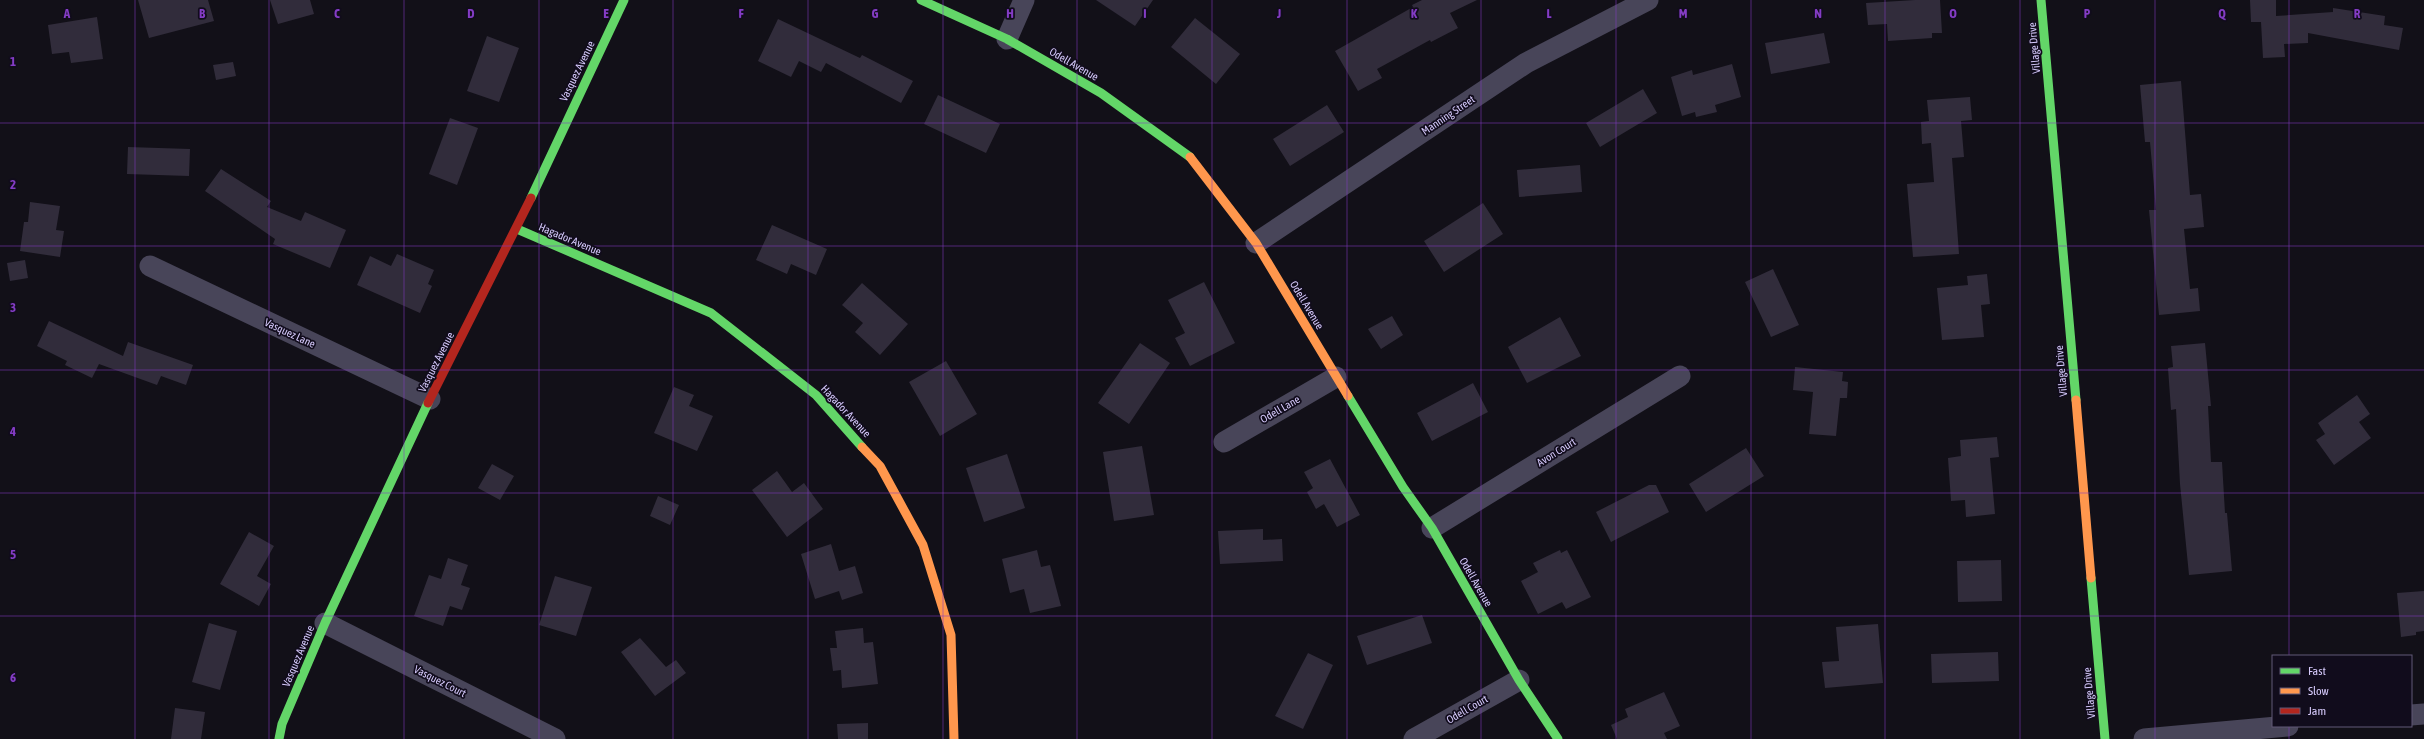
<svg xmlns="http://www.w3.org/2000/svg" width="2424" height="739" font-family="'Asap Condensed',sans-serif">
  <style>
    .building { fill: #312c3b }
    .lines { fill: none; stroke-linecap: round; stroke-linejoin: round }
    .street { stroke: #484559; stroke-width: 21 }
    .fast { stroke: #63d668; stroke-width: 9 }
    .slow { stroke: #ff974d; stroke-width: 9 }
    .jam { stroke: #b3261e; stroke-width: 9 }
    .grid { fill: none; stroke: #843cc5; stroke-width: 1; stroke-opacity: 0.55 }
    .labels { text-anchor: middle; dominant-baseline: central; stroke-width: 3.5; stroke-linejoin: round; paint-order: stroke }
    .street-label { font-size: 11px; fill: #d6cafc; stroke: #110c1c }
    .grid-label { font-size: 13px; text-anchor: middle; font-weight: bold; fill: #843cc5; stroke: #110c1c; stroke-width: 3.5; stroke-linejoin: round; paint-order: stroke }
  </style>
  <rect width="100%" height="100%" fill="#121018"/>
  <!-- building -->
  <path class="building" d="M138,0H208L214,21L149,38Z
    M270,0H310L314,14L278,24Z
    M1096,0H1153L1135,26Z
    M1422,0H1477L1450,13L1458,28L1431,42L1430,40L1377,69L1382,78L1358,91L1335,51L1413,7L1412,5Z
    M1915,0H1940L1942,33H1932V38L1888,41L1887,24L1868,25L1866,3Z
    M2250,0H2276V16L2333,12V8L2385,16L2384,25L2403,28L2399,50L2308,33V43L2284,44L2285,57L2263,58L2261,22H2251Z
    M97,17L103,59L71,63L69,52L52,54L48,25Z
    M1195,18L1240,54L1216,84L1171,47Z
    M778,19L860,58L862,55L913,81L901,103L826,63L821,72L799,61L791,77L758,61Z
    M1824,33L1830,63L1771,74L1765,43Z
    M487,36L519,48L499,102L467,91Z
    M233,62L236,76L216,80L213,65Z
    M1732,64L1741,97L1715,105L1717,112L1696,117L1695,112L1682,116L1671,77L1692,70L1693,75Z
    M2181,81L2190,195L2201,194L2204,227L2184,229L2190,289L2198,288L2200,311L2159,315L2149,210H2156L2150,142H2145L2140,85Z
    M1643,89L1657,113L1600,147L1586,123Z
    M938,95L1000,124L986,153L924,124Z
    M1970,97L1972,120L1961,121L1964,157L1952,158L1959,254L1913,257L1907,184L1934,182L1931,143L1922,144L1921,122L1929,121L1927,100Z
    M1327,105L1344,132L1290,166L1273,139Z
    M450,118L478,128L457,185L429,174Z
    M128,147L190,149L189,176L127,174Z
    M1580,165L1582,192L1519,197L1517,170Z
    M221,169L271,201L267,207L301,221L305,212L346,230L330,268L273,244L275,239L205,191Z
    M30,202L60,206L56,230L64,231L60,257L20,251L24,222H28Z
    M1483,203L1503,234L1444,272L1424,241Z
    M772,225L827,249L816,275L791,264L787,274L756,260Z
    M397,254L434,270L428,284L432,286L420,313L357,285L370,256L391,266Z
    M25,260L28,278L10,281L7,263Z
    M1773,269L1799,325L1771,337L1745,282Z
    M1987,274L1990,304L1981,305L1984,337L1942,340L1937,288L1968,285L1967,276Z
    M1204,282L1235,343L1190,366L1175,338L1185,333L1168,300Z
    M862,283L908,324L880,355L855,332L863,323L842,305Z
    M1392,316L1403,335L1381,349L1368,329Z
    M1560,317L1581,356L1527,383L1508,347Z
    M49,321L123,356L128,342L193,365L186,385L161,376L157,385L99,364L92,378L65,365L67,361L37,346Z
    M1140,343L1170,363L1129,424L1098,403Z
    M2205,343L2211,406H2208L2211,462H2222L2225,513H2227L2232,571L2189,575L2180,484L2176,409L2171,410L2168,368L2173,367L2171,346Z
    M946,361L977,414L940,436L909,382Z
    M1795,367L1843,372L1842,381L1848,382L1847,398H1840L1836,436L1809,434L1813,392L1793,390Z
    M1473,383L1488,412L1432,441L1417,413Z
    M674,387L694,395L689,406L713,416L697,451L654,433Z
    M2357,395L2370,414L2359,422L2371,438L2334,465L2316,440L2325,434L2318,423Z
    M1997,437L1999,457L1990,458L1995,514L1966,517L1965,500L1951,501L1948,458L1961,456L1960,440Z
    M1142,446L1154,515L1114,521L1103,452Z
    M1746,448L1764,476L1706,512L1689,484Z
    M1007,454L1025,508L984,522L966,468Z
    M1330,459L1360,515L1337,527L1324,504L1316,509L1307,492L1313,488L1304,472Z
    M492,464L514,476L500,500L478,488Z
    M777,471L792,492L804,483L823,509L787,537L752,490Z
    M1649,485H1656L1669,512L1611,542L1596,512Z
    M658,496L679,505L670,525L650,516Z
    M1263,529V540L1282,539L1283,561L1220,564L1218,531Z
    M249,532L274,546L257,576L271,584L259,606L220,584Z
    M831,544L839,571L855,566L863,593L842,600L839,591L815,599L801,554Z
    M1037,550L1041,567L1050,565L1061,606L1030,613L1024,589L1010,593L1002,559Z
    M1560,550L1561,553L1567,550L1591,597L1566,609L1562,602L1538,614L1521,581L1538,572L1533,563Z
    M448,558L468,565L461,585L470,588L462,610L450,606L443,626L414,616L429,575L441,579Z
    M2001,560L2002,601L1958,602L1957,561Z
    M555,576L592,587L576,636L539,625Z
    M2424,591V631L2416,632V635L2401,637L2397,593Z
    M1422,615L1432,643L1367,665L1357,636Z
    M209,623L237,631L220,690L192,682Z
    M1878,624L1883,683L1825,688L1822,662L1839,661L1836,627Z
    M863,628L864,643L873,642L878,684L842,688L841,670L833,671L830,648H837L835,631Z
    M640,638L666,667L676,660L686,673L655,696L621,652Z
    M1998,652L1999,681L1932,683L1931,654Z
    M1308,653L1333,665L1303,729L1275,716Z
    M1664,692L1680,726L1664,733L1667,739H1617L1611,725L1628,717L1625,709Z
    M175,708L205,712L201,739H171Z
    M868,723V739H838L837,724Z"/>
  <g class="lines">
    <!-- street -->
    <path class="street" d="M1007,39L1024,0
      M1256,243L1526,63L1648,0
      M150,266L430,399
      M1224,442L1336,377
      M1432,528L1680,376
      M325,623L555,739
      M2411,715L2424,714
      M1414,739L1519,680
      M2144,739L2288,726"/>
    <!-- fast -->
    <path class="fast" d="M921,0L1007,39L1101,93L1190,157
      M2041,0L2076,400
      M531,198L624,0
      M517,229L711,313L816,395L862,447
      M1348,396L1403,487L1432,528L1519,680L1558,739
      M2091,578L2105,739
      M279,739L282,724L325,623L428,403"/>
    <!-- slow -->
    <path class="slow" d="M1190,157L1256,243L1348,396
      M2076,400L2091,578
      M862,447L880,466L923,545L951,635L954,739"/>
    <!-- jam -->
    <path class="jam" d="M428,403L531,198"/>
  </g>
  <!-- grid -->
  <path class="grid" d="M135,0V739M269,0V739M404,0V739M539,0V739M673,0V739M808,0V739M943,0V739M1077,0V739M1212,0V739M1347,0V739M1481,0V739M1616,0V739M1751,0V739M1885,0V739M2020,0V739M2155,0V739M2289,0V656M0,123H2424M0,246H2424M0,370H2424M0,493H2424M0,616H2424M2289,726V739"/>
  <g class="labels">
    <!-- street labels -->
    <g class="street-label">
      <text transform="translate(2034 48) rotate(-95)">Village Drive</text>
      <text transform="translate(1074 64) rotate(30)">Odell Avenue</text>
      <text transform="translate(577 71) rotate(-64)">Vasquez Avenue</text>
      <text transform="translate(1448 115) rotate(-34)">Manning Street</text>
      <text transform="translate(570 239) rotate(23)">Hagador Avenue</text>
      <text transform="translate(1307 305) rotate(59)">Odell Avenue</text>
      <text transform="translate(290 333) rotate(25)">Vasquez Lane</text>
      <text transform="translate(436 362) rotate(-63)">Vasquez Avenue</text>
      <text transform="translate(2061 371) rotate(-95)">Village Drive</text>
      <text transform="translate(1280 409) rotate(-30)">Odell Lane</text>
      <text transform="translate(846 411) rotate(47)">Hagador Avenue</text>
      <text transform="translate(1556 452) rotate(-32)">Avon Court</text>
      <text transform="translate(1476 582) rotate(60)">Odell Avenue</text>
      <text transform="translate(298 656) rotate(-67)">Vasquez Avenue</text>
      <text transform="translate(440 681) rotate(27)">Vasquez Court</text>
      <text transform="translate(2089 693) rotate(-95)">Village Drive</text>
      <text transform="translate(1467 709) rotate(-30)">Odell Court</text>
    </g>
  </g>
  <g class="grid-label">
    <text x="67" y="18">A</text>
    <text x="202" y="18">B</text>
    <text x="337" y="18">C</text>
    <text x="471" y="18">D</text>
    <text x="606" y="18">E</text>
    <text x="741" y="18">F</text>
    <text x="875" y="18">G</text>
    <text x="1010" y="18">H</text>
    <text x="1145" y="18">I</text>
    <text x="1279" y="18">J</text>
    <text x="1414" y="18">K</text>
    <text x="1549" y="18">L</text>
    <text x="1683" y="18">M</text>
    <text x="1818" y="18">N</text>
    <text x="1953" y="18">O</text>
    <text x="2087" y="18">P</text>
    <text x="2222" y="18">Q</text>
    <text x="2357" y="18">R</text>
    <text x="13" y="66">1</text>
    <text x="13" y="189">2</text>
    <text x="13" y="312">3</text>
    <text x="13" y="436">4</text>
    <text x="13" y="559">5</text>
    <text x="13" y="682">6</text>
  </g>
  <!-- legend -->
  <rect x="2272" y="655" width="140" height="72" fill="#110c1c" stroke="#605876"/>
  <rect x="2280" y="668" width="20" height="6" fill="#63d668" stroke="#605876"/>
  <text x="2308" y="675" font-size="12" fill="#d6cafc">Fast</text>
  <rect x="2280" y="688" width="20" height="6" fill="#ff974d" stroke="#605876"/>
  <text x="2308" y="695" font-size="12" fill="#d6cafc">Slow</text>
  <rect x="2280" y="708" width="20" height="6" fill="#b3261e" stroke="#605876"/>
  <text x="2308" y="715" font-size="12" fill="#d6cafc">Jam</text>
</svg>
